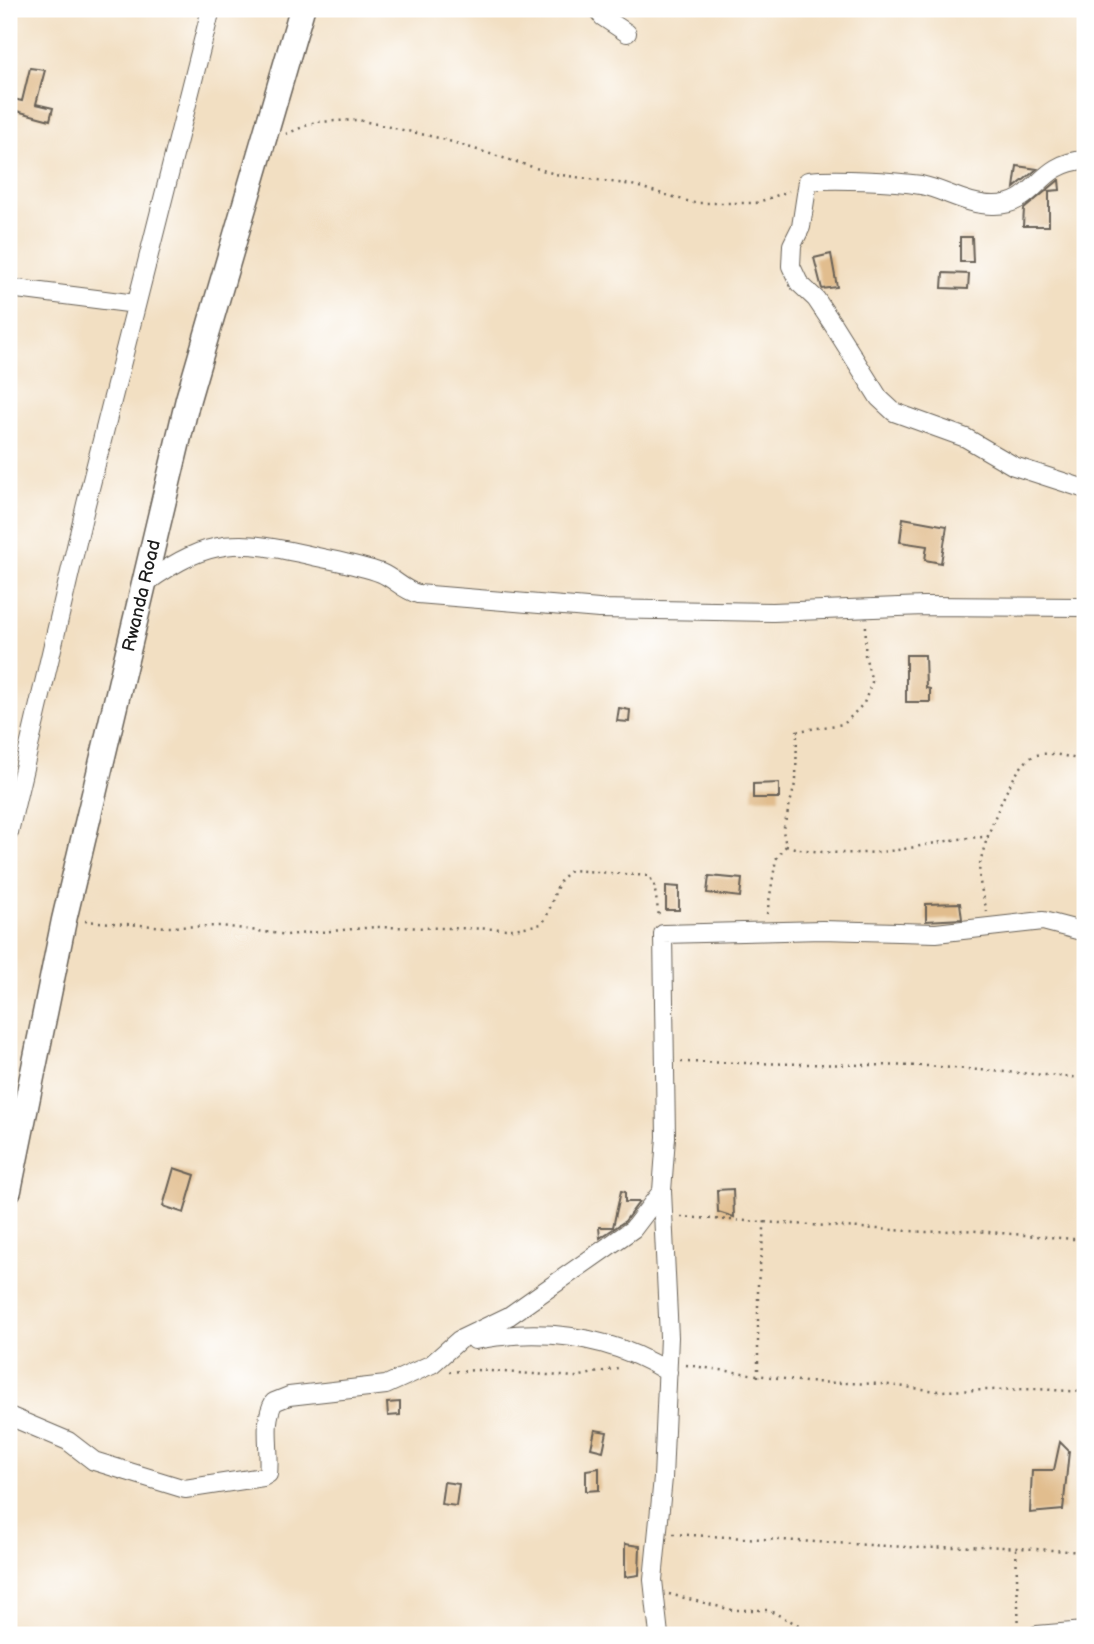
<svg xmlns="http://www.w3.org/2000/svg" width="1094" height="1644" font-family="'Balsamiq Sans',sans-serif">
  <style>
    .building { fill: #e1bd8e }
    .lines { fill: none; stroke-linecap: round; stroke-linejoin: round }
    .minor-casing { stroke: #676056; stroke-width: 20 }
    .highway-casing { stroke: #676056; stroke-width: 27 }
    .path { stroke: #676056; stroke-width: 2.5; stroke-dasharray: 2 5; stroke-linecap: butt }
    .minor { stroke: #fff; stroke-width: 18 }
    .highway { stroke: #fff; stroke-width: 24 }
    .labels { text-anchor: middle; dominant-baseline: central; stroke-width: 7; stroke-linejoin: round; paint-order: stroke }
    .street-label { font-size: 18px; fill: #1c1c1c; stroke: #fff }
  </style>
  <rect width="100%" height="100%" fill="#fff"/>
  <filter id="ink" filterUnits="userSpaceOnUse"><feTurbulence type="fractalNoise" baseFrequency=".0143" numOctaves="2"/><feDisplacementMap in="SourceGraphic" scale="14" xChannelSelector="R" yChannelSelector="G"/><feConvolveMatrix kernelMatrix="1 2 1 2 8 2 1 2 1" color-interpolation-filters="sRGB"/></filter>
  <filter id="wash" filterUnits="userSpaceOnUse"><feTurbulence type="fractalNoise" baseFrequency=".00686" numOctaves="4" result="noise"/><feDisplacementMap in="SourceGraphic" scale="28" xChannelSelector="R" yChannelSelector="G"/><feGaussianBlur stdDeviation="1.57" result="paint"/><feColorMatrix in="noise" values="0 0 0 0 0 0 0 0 0 0 0 0 0 0 0 0 0 1.4 0 .05"/><feComposite in="paint" operator="in"/></filter>
  <g filter="url(#wash)">
    <rect width="100%" height="100%" fill="#f2dfc2"/>
    <g id="blocks">
      <!-- building -->
      <path class="building" d="M30,68L45,70L36,104L53,108L50,120L9,109V98L22,101Z
        M1017,166L1037,169L1014,188Z
        M1059,180L1060,190L1049,191V226H1023L1024,209Z
        M960,237H972L973,262H960Z
        M831,254L837,287L822,289L814,258Z
        M943,273L969,274L968,289L942,288Z
        M903,518L947,526L941,563L925,560L927,546L900,542Z
        M906,655H925L926,688L930,689V702H906Z
        M619,708L630,710L629,722L617,721Z
        M779,783V798H753V784Z
        M709,876L742,879L740,897L707,893Z
        M666,886L679,887V910H666Z
        M960,903L962,919L926,921V904Z
        M174,1168L195,1175L184,1213L163,1206Z
        M733,1189L734,1217L718,1212L717,1190Z
        M621,1191L625,1192V1202H639L625,1221L600,1238L599,1227H613Z
        M400,1402V1415L388,1416L387,1403Z
        M595,1430L607,1432L603,1451L591,1448Z
        M1060,1442L1069,1451L1063,1510L1030,1513L1032,1470H1054Z
        M599,1468V1490L586,1491V1470Z
        M444,1482L459,1484L456,1506L441,1504Z
        M625,1544L640,1546L639,1575L625,1577Z"/>
    </g>
  </g>
  <g filter="url(#ink)">
    <use href="#blocks" fill-opacity="0" stroke="#676056" stroke-width="2"/>
    <g class="lines">
      <defs>
        <path id="minor" d="M597,9L603,17L627,33
          M1085,160C1036,163 1037,206 993,205C967,205 945,190 921,185C894,181 834,178 808,181L801,227L792,245L791,266L799,283L816,299L832,323L879,398L894,412L966,438L1014,466L1085,489
          M9,288L136,304
          M147,582C210,537 239,539 313,556C335,561 359,565 381,573C395,579 403,590 418,594L599,609L773,612L924,606L1085,607
          M9,832L86,504L211,9
          M475,1340C544,1327 608,1335 668,1372
          M9,1416L68,1441L94,1461L185,1489L263,1477L268,1474C271,1451 262,1422 274,1402L289,1396L386,1385L432,1364L459,1340L509,1316L633,1229L662,1191
          M659,1635L653,1580L663,1478L669,1337L662,1191L666,1137L663,934L822,930L936,933L1043,921L1085,932
          M1037,1635L1085,1631"/>
        <g id="highway">
          <path id="s1" d="M9,1190L64,920L188,399L302,9"/>
        </g>
      </defs>
      <!-- minor casing -->
      <use href="#minor" class="minor-casing"/>
      <!-- highway casing -->
      <use href="#highway" class="highway-casing"/>
      <!-- path -->
      <path class="path" d="M286,134L315,122L358,120L439,138L555,174L632,185L694,203H756L789,191
        M786,846C822,855 867,855 904,849C933,844 959,837 989,837
        M987,912C984,897 977,880 980,864C984,841 1011,768 1032,757C1046,749 1071,758 1085,761
        M767,914L776,859L786,846L783,831L796,780L797,731L844,724L864,703L872,682L865,655L866,625
        M85,921L167,927L222,926L287,935L376,927L514,929L542,924C555,906 552,881 572,870L649,876L654,884L659,917
        M681,1062L927,1066L1085,1078
        M681,1217L926,1232L964,1230L1085,1240
        M686,1365L806,1382L881,1384L938,1391L1037,1389L1085,1392
        M449,1372L476,1370L576,1377L622,1367
        M758,1377V1283L765,1220
        M673,1534L924,1548L986,1546L1085,1552
        M1016,1549L1019,1633
        M669,1594L732,1610H768L809,1630L851,1635"/>
      <!-- minor -->
      <use href="#minor" class="minor"/>
      <!-- highway -->
      <use href="#highway" class="highway"/>
    </g>
  </g>
  <g class="labels">
    <!-- street labels -->
    <g class="street-label">
      <text stroke="none"><textPath href="#s1" startOffset="609">Rwanda Road</textPath></text>
    </g>
  </g>
  <!-- margin -->
  <rect width="1094" height="1644" fill="none" stroke="#fff" stroke-width="35"/>
</svg>
